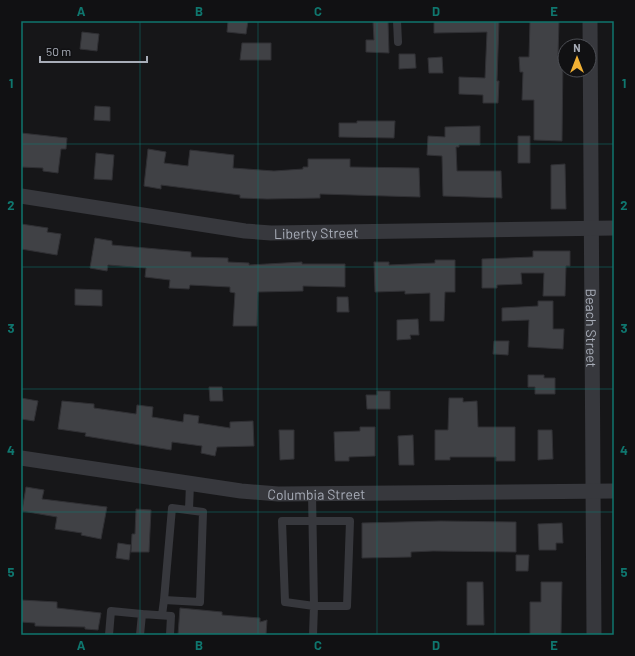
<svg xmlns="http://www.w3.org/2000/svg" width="635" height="656" font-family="Barlow,sans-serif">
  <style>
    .building { fill: #404145; stroke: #303034 }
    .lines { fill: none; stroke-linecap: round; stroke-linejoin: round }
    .lane { stroke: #37383d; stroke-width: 8 }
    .street { stroke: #37383d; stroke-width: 15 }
    .grid { fill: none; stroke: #0f766e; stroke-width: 1; stroke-opacity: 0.55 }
    .labels { text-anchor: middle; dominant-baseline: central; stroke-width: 3.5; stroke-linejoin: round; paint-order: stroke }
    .street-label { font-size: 14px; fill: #a8adb8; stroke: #111113 }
    .neatline { fill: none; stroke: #0f766e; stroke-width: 1.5 }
    .grid-label { font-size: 13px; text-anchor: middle; font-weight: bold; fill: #0f766e }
  </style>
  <rect width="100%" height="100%" fill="#161618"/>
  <!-- building -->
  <path class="building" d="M228,21H248L246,34L227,32Z
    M373,21H388L389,53L366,52V40H374Z
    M434,21H499L497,81H499L498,103H483V95L459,94V77L485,78L487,32L434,33Z
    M530,21H559L558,56H563L562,141L534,140V100H522L523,72H520L519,57H529Z
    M82,32L99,34L97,51L80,49Z
    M242,43H271V60H240Z
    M399,54H415L416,68L399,69Z
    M442,57L443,73H429L428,58Z
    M95,106L110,107V121L94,120Z
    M357,121H395L394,138L339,137V123H357Z
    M480,126V145H459V147H456L457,171H501L502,198L443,196L442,156L427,155L428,136L445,137V127Z
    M21,133L67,138L66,149H61L58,173L43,171V168L21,167Z
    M518,136H530V163H518Z
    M148,149L166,152L164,163L188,166L190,150L234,155L233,168L274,171L303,169V167H308V159H350V167L419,168L420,197L320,194V198L267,199L240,198V195L161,185V189L144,186Z
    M96,153L114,155L112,180L94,179Z
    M565,164L566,209H551V165Z
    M21,224L48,228L47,232L61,234L57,255L21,249Z
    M95,238L112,241V245L191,252V257L228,258V262L249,263V265L302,262V264H345V287L303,286V291L258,292L257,326H233L235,293L230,292V287L190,285L189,289L169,288L170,280L145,277L146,268L108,265L107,271L90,268Z
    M533,251H570V266H566L565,296H543L544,273H521L522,284L497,285V288H482V259L533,257Z
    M435,260H455V292H445L444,321H430V293L405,294V291L375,292L374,262H389V265L435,263Z
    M75,289L102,290V306L75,305Z
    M337,297H348L349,312H337Z
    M538,301H553V329H564L563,349L528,347L529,320L502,321V308L538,306Z
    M418,319L419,335H410L411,339L397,340V320Z
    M494,341H509L508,355L493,354Z
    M528,375H544V378H555V394H535V387H528Z
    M209,387H222L223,401H210Z
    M377,391H390V409H367L366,395H377Z
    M21,398L38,401L34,421L21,419Z
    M449,398H463V402L477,401L478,427H515V461H496V457H450V460H435V430H448Z
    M62,401L94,404V408L136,414L137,405L153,407L152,417L183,422L184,414L199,416L198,423L230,428V422L253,421L254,446L217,447L215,456L201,453L202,446L172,442L171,450L85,436L86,433L58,429Z
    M360,427H375V456L349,457V461H335L334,432L360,431Z
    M279,430H294V459L280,460Z
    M538,430H552L553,459L538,460Z
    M413,435L414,465H399L398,436Z
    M26,487L44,490L42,499L107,507L101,539L81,535L82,533L55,529L57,517L22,511Z
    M136,509L151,510L149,552H131L132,534H135Z
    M441,521L516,522V552L433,551L411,552V557L362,558V523Z
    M562,523L563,543H556V550H539L538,524Z
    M118,543L131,545L129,560L116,558Z
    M516,555H529L528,571H516Z
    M467,582H483L484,625H467Z
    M541,582H562L561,635H530V602H541Z
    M21,600L57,602V608L101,613L98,630L85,629V627L35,626V623L21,622Z
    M180,608L222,612V615L260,618V622L267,620L266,635H178Z"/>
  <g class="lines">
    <!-- lane -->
    <path class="lane" d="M397,21L398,42
      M312,494L314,606L313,635
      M172,508L203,512L200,602L164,600Z
      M189,510L190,483
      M282,521H350L347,606H314L285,602Z
      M142,614L171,616L170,635
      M162,615L164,600
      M109,635L111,611L142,614L140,635"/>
    <!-- street -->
    <g class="street">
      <path id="s1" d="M590,21L594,635"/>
      <path id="s2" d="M21,196L245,231L271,233L614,228"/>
      <path id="s3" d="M21,458L241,491L278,494L614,491"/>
    </g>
  </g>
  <!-- grid -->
  <path class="grid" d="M140,21V635M258,21V635M377,21V635M495,21V635M21,144H614M21,267H614M21,389H614M21,512H614"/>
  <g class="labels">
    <!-- street labels -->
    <g class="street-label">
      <text stroke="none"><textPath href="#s2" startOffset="298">Liberty Street</textPath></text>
      <text stroke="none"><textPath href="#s1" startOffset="307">Beach Street</textPath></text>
      <text stroke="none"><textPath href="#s3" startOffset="298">Columbia Street</textPath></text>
    </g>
  </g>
  <!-- border -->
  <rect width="635" height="656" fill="none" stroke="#111113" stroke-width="44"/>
  <!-- north arrow -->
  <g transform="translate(577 58)"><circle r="19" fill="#111113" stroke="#4d4f55"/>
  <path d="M0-3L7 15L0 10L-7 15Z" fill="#f2b134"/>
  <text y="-6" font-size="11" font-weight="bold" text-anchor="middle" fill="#a8adb8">N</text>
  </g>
  <!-- scale -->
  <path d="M40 56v6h107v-6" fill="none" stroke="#a8adb8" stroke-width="2"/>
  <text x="46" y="56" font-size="12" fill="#a8adb8" stroke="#111113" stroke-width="3" paint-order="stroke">50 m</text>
  <rect x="22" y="22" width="591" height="612" class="neatline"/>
  <g class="grid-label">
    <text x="81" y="16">A</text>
    <text x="199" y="16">B</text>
    <text x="318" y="16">C</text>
    <text x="436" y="16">D</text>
    <text x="554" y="16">E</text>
    <text x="11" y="88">1</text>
    <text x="624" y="88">1</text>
    <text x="11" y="210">2</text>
    <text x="624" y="210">2</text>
    <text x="11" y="333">3</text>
    <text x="624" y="333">3</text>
    <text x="11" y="455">4</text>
    <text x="624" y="455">4</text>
    <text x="11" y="577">5</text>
    <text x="624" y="577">5</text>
    <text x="81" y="650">A</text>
    <text x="199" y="650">B</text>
    <text x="318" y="650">C</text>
    <text x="436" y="650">D</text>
    <text x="554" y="650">E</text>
  </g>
</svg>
